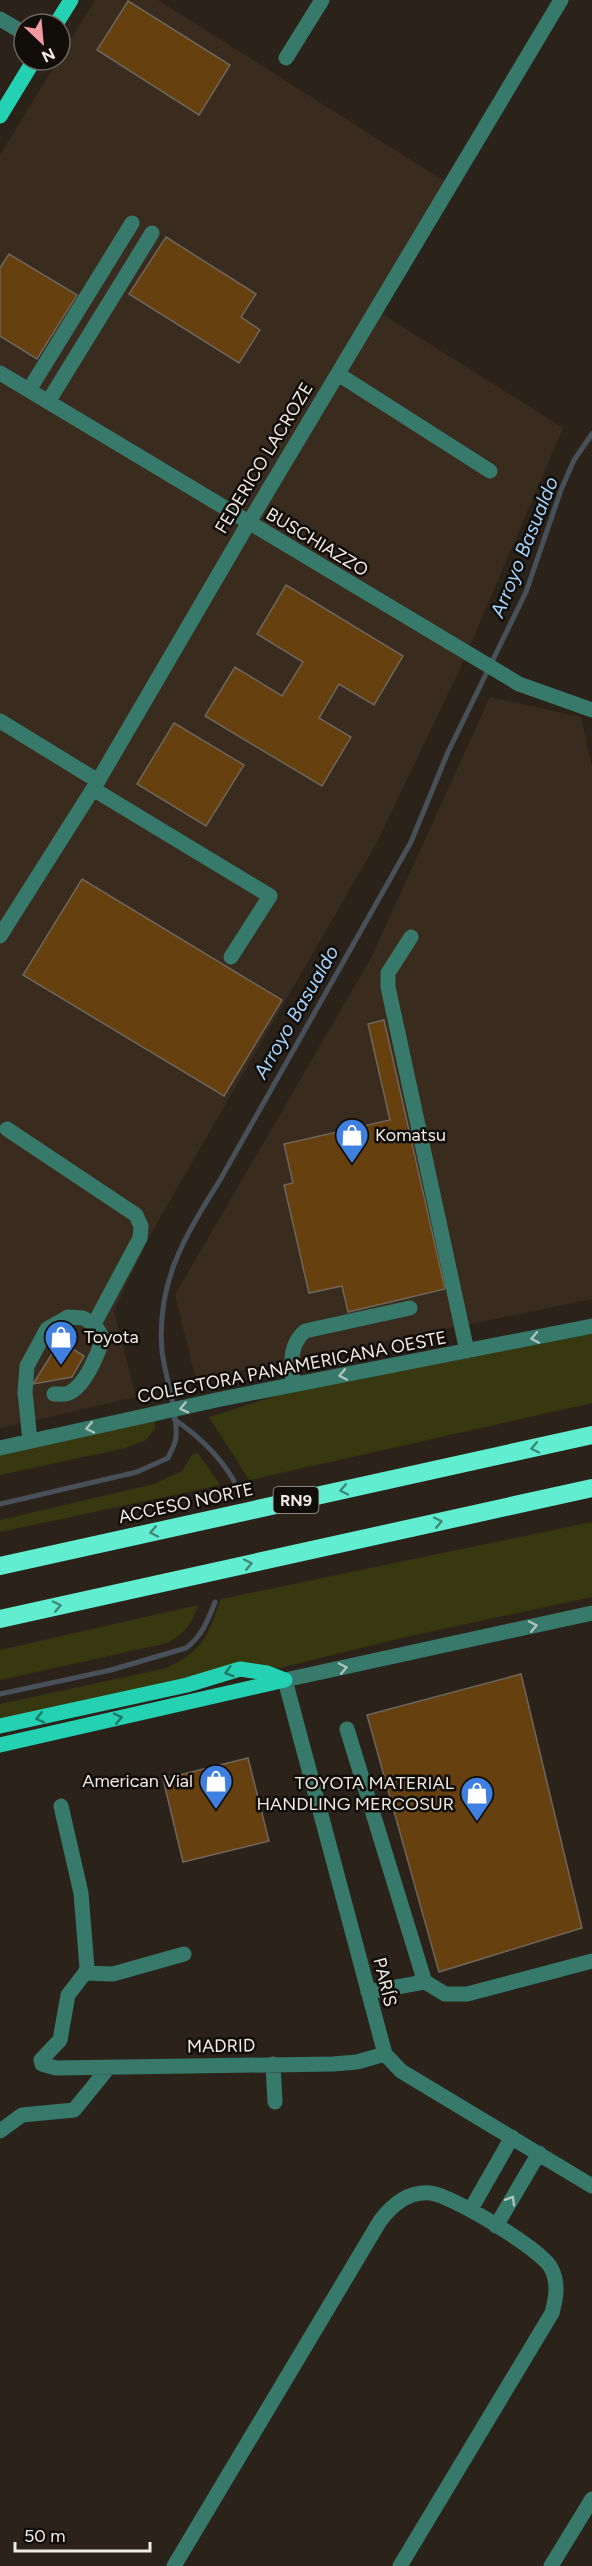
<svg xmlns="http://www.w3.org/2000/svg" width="592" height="2566" font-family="Figtree,sans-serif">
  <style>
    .built { fill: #392c1f }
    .green { fill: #383810 }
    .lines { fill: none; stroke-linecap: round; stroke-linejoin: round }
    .stream { stroke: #485059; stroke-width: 5 }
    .building { fill: #66400f; stroke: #6e655b; stroke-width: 1.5 }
    .minor { stroke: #377a6c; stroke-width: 15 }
    .major { stroke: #25d1b3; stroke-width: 15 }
    .highway { stroke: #60edd0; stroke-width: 18 }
    .oneway { stroke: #b0c3bb }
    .oneway2 { stroke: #3c8876 }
    .oneway3 { stroke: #1c7966 }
    .labels { text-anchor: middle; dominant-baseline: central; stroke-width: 5; stroke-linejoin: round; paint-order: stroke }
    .shield { fill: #110d09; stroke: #aea8a3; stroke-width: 1.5 }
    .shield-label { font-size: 16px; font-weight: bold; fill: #f1ebe5 }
    .street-label { font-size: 18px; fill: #f1ebe5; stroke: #110d09 }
    .poi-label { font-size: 18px; fill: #f1ebe5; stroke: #110d09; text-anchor: start }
    .water-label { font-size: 20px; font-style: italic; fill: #a3d3fe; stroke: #110d09 }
  </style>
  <rect width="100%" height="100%" fill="#2b231a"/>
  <!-- built -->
  <path class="built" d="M95,0H158L444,181L371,307L563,428L459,671L376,844L150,1235L114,1311L136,1397L0,1428V155Z
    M490,697L581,717L592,767V1299L196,1380L175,1295L371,958Z"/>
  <!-- green -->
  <path class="green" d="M592,1332V1403L249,1480L209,1417L285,1393Z
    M155,1421V1428L146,1440L125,1448L0,1475V1455Z
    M198,1453L220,1485L0,1532V1520L154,1484L182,1471L192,1455Z
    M592,1522V1597L401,1638L280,1668L250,1664L129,1694L0,1722V1704L167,1668C205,1648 207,1637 221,1599Z
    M198,1605C192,1624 185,1633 167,1643L0,1680V1650Z"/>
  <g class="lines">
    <!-- stream -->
    <path class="stream" d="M174,1419C197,1435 220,1456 234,1481
      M0,1504L137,1472L168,1458C170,1452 176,1444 176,1437C178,1411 165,1377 162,1351C156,1282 185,1236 220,1180L411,842L448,752L526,592L561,490L574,460L592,434
      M0,1694L111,1670L186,1648C202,1636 208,1620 215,1602"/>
  </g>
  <!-- building -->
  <path class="building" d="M128,1L230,65L199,115L97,50Z
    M166,237L256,294L241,317L260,330L239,363L129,294Z
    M9,254L77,295L37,359L0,336V268Z
    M286,585L403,656L374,705L339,684L319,718L351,737L322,786L205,716L235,667L282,696L303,662L257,634Z
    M174,723L244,765L206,826L137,784Z
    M82,879L282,1000L224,1096L23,975Z
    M384,1020L445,1289L348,1312L342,1286L309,1293L284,1185L293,1183L284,1144L390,1120L368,1024Z
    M60,1341L84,1356L72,1377L33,1384Z
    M521,1674L582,1928L439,1972L367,1715Z
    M248,1758L269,1841L183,1862L163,1779Z"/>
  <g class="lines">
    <!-- minor -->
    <path class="minor" d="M0,19L24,33
      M286,58L322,0
      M0,373L519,684L592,710
      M338,374L490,471
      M29,390L132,223
      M48,402L152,233
      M0,721L98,781
      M93,789L270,896L231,957
      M0,936L98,781L248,524L561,0
      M411,937L388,973V987L467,1351
      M7,1129L136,1215L141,1226L140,1238L94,1324
      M293,1385C292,1364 288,1346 305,1331L410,1308
      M30,1441L25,1392L27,1366L47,1329L68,1317L83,1318L94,1324L103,1338C98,1354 85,1386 69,1393C65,1395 58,1394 54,1394
      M0,1448L221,1399L592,1326
      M592,1613L285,1680L385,2054L401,2071L592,2186
      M347,1729L423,1976L419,1983L368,1992
      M61,1806L81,1893L87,1968L85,1973L68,1995L60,2040L41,2060L42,2064L56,2068L333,2064L357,2062L385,2054
      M85,1973L113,1974L184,1954
      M422,1980L445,1994H467L592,1961
      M273,2064L275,2102
      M0,2131L22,2115L74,2110L109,2067
      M471,2209L512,2137
      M496,2226L539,2153
      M174,2566L380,2221C392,2205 408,2191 430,2193C452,2195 542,2250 551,2268C559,2283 556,2298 552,2313L400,2566
      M551,2566L592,2499"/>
    <!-- major -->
    <path class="major" d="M56,24L71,0
      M0,116L34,60
      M0,1726L187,1685L240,1669L267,1673L285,1680
      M0,1745L285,1680"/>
    <!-- highway -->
    <path class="highway" d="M0,1566L592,1435
      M0,1619L592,1488"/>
  </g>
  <!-- one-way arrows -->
  <defs><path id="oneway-chevron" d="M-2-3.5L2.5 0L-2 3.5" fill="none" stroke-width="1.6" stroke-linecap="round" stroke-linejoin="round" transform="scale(1.5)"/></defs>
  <g class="oneway">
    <use href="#oneway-chevron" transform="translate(535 1338) rotate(169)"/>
    <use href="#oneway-chevron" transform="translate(343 1375) rotate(169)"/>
    <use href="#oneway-chevron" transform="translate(184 1408) rotate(167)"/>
    <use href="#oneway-chevron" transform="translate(90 1428) rotate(168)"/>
    <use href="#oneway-chevron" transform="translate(533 1626) rotate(-12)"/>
    <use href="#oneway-chevron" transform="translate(343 1668) rotate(-12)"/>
    <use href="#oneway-chevron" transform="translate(511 2200) rotate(-59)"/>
  </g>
  <g class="oneway2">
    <use href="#oneway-chevron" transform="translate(535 1448) rotate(168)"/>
    <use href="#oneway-chevron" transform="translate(344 1490) rotate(168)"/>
    <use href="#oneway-chevron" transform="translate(438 1522) rotate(-12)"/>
    <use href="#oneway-chevron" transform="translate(154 1532) rotate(168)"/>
    <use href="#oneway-chevron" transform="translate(248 1564) rotate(-12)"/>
    <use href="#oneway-chevron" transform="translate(57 1606) rotate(-12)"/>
  </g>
  <g class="oneway3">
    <use href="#oneway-chevron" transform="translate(229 1672) rotate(164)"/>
    <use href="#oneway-chevron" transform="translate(40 1718) rotate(167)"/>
    <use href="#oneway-chevron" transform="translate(118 1718) rotate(-13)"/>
  </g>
  <!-- icons -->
  <defs>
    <symbol id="shop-pin" viewBox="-11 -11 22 30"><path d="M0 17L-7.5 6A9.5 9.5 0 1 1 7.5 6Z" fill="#3f7fe0" stroke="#110d09"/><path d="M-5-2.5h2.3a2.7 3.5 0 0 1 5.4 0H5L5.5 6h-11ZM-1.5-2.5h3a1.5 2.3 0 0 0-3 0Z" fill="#fff"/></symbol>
  </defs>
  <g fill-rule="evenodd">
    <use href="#shop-pin" x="333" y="1116" width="38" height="52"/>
    <use href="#shop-pin" x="42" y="1318" width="38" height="52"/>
    <use href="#shop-pin" x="197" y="1762" width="38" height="52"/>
    <use href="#shop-pin" x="458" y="1774" width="38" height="52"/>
  </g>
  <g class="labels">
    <!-- shield labels -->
    <rect class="shield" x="273.5" y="1487" width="45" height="26" rx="4.5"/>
    <g class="shield-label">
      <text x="296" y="1500">RN9</text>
    </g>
    <!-- street labels -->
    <g class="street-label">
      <text transform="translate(264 458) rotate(-59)">FEDERICO LACROZE</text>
      <text transform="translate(317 542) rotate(31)">BUSCHIAZZO</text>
      <text transform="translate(292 1367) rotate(-11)">COLECTORA PANAMERICANA OESTE</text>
      <text transform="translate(186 1503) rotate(-12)">ACCESO NORTE</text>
      <text transform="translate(385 1982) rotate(76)">PARÍS</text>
      <text transform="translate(221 2046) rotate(-1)">MADRID</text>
    </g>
    <!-- poi labels -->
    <g class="poi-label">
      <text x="375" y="1135">Komatsu</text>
      <text x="84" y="1337">Toyota</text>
      <text x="193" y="1781" text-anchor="end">American Vial</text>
      <text x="454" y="1783" text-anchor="end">TOYOTA MATERIAL<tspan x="454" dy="21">HANDLING MERCOSUR</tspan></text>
    </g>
    <!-- water labels -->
    <g class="water-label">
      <text transform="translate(524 547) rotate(-68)">Arroyo Basualdo</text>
      <text transform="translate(296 1012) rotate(-60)">Arroyo Basualdo</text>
    </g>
  </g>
  <!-- north arrow -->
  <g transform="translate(42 42) rotate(154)"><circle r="28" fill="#110d09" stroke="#6b6661" stroke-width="1.5"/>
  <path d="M0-4.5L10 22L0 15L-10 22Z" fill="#f49aa1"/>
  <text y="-9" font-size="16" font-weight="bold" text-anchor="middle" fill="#f1ebe5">N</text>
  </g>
  <!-- scale -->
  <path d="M15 2542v9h135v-9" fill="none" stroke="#f1ebe5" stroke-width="3"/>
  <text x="24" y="2542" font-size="18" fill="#f1ebe5" stroke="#110d09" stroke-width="4.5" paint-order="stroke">50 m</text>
</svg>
